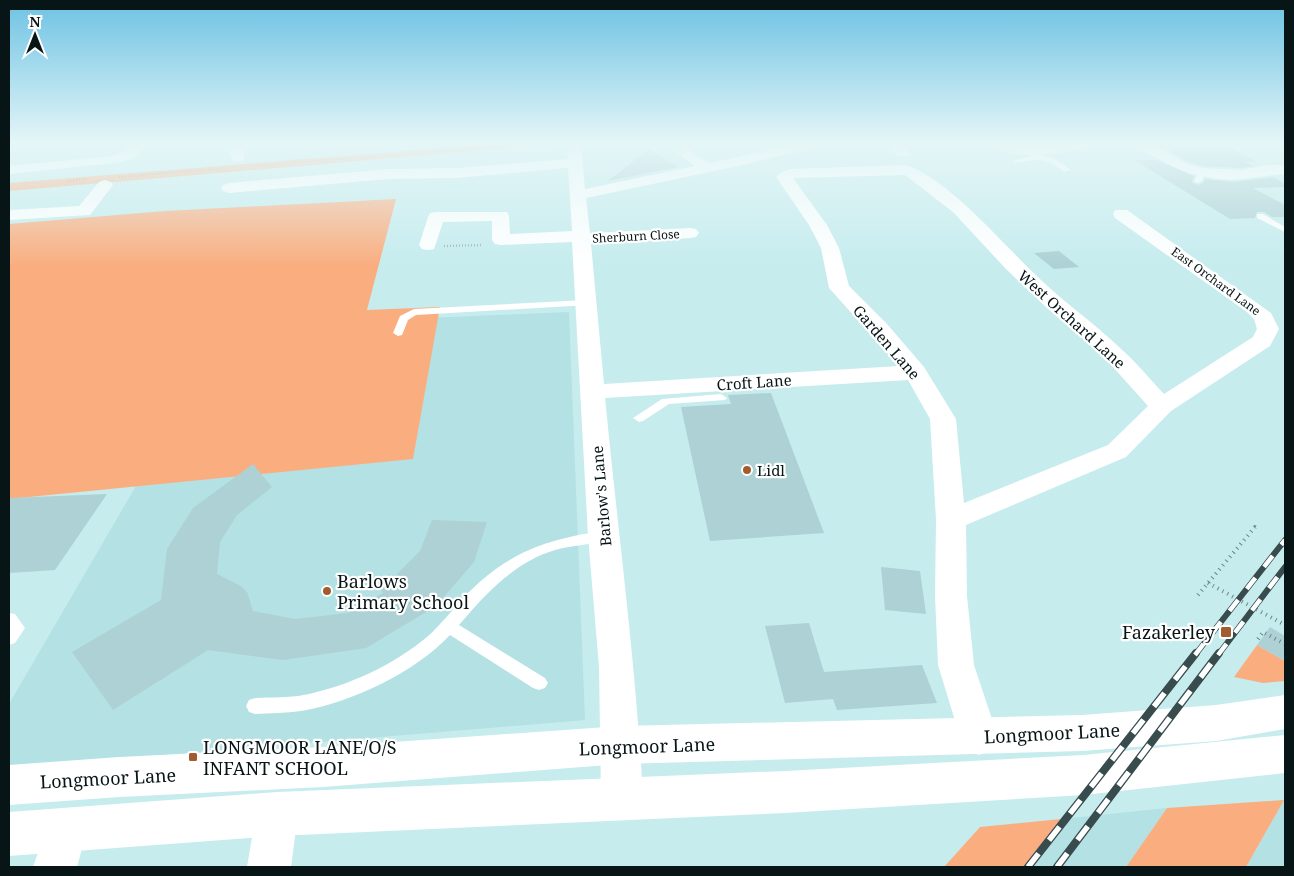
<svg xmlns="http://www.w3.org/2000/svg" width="1294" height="876" font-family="'Noto Serif',serif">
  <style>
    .built { fill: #b3e1e4 }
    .green { fill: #faae80 }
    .building { fill: #add1d4 }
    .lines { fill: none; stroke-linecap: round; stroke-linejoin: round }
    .path-far2 { stroke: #6c8688; stroke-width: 2; stroke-dasharray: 0.5 2.5; stroke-linecap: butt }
    .path-far1 { stroke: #6c8688; stroke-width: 2.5; stroke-dasharray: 0.5 2.5; stroke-linecap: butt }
    .path { stroke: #6c8688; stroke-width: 4; stroke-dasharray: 1 4.5; stroke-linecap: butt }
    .lane { fill: #fff; fill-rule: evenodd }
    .street { fill: #fff; fill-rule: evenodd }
    .primary { fill: #fff; fill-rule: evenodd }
    .rail-far1-casing { stroke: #384c4d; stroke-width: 6 }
    .rail-casing { stroke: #384c4d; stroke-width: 8 }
    .rail-far1 { stroke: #fff; stroke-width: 4.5; stroke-dasharray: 14; stroke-linecap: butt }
    .rail { stroke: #fff; stroke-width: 5.5; stroke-dasharray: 17; stroke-linecap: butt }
    .poi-dot { fill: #a15c2f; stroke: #fff; stroke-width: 2 }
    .labels { text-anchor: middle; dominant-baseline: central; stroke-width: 4.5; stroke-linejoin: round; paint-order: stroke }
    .far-street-label { font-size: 12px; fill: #081516; stroke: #fff }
    .street-label { font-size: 15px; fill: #081516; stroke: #fff }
    .poi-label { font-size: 15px; fill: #081516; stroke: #fff; text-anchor: start }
    .near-poi-label { font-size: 18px; fill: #081516; stroke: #fff; text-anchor: start }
    .near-street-label { font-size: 18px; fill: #081516; stroke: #fff }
  </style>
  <rect width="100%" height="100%" fill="#c6ecee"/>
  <!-- built -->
  <path class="built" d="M569,312L585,720L9,768V704L140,479L426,318Z
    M1284,800H1285V867H1246Z
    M1167,808L1126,867H1023L1061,819Z"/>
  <!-- green -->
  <path class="green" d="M514,142L569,143L9,191V183Z
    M396,199L367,310L440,307L413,459L9,499V224L165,211Z
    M1257,645L1285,661V681L1263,683L1234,677Z
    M1284,800L1246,867H1126L1167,808Z
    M1061,819L1023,867H944L980,827Z"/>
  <!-- building -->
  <path class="building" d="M1147,142H1220L1257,162H1246L1253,166L1242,168L1203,166L1186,161L1169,150Z
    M649,149L678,167L608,181Z
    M1134,160H1156L1194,176L1192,182L1197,185L1203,183L1205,179L1234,182L1273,177L1285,184V187L1253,188L1285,205V217H1272L1264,212H1257L1255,218L1230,219Z
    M1059,251L1079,267L1054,269L1034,253Z
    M771,393L824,533L710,541L681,407L731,404L728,395Z
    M253,464L272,487L237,515L220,542L217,574L241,586L247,592L253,611L295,619L348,613L383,593L378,585L396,575L420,551L432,520L487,522L474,562L436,606L366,648L283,660L208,650L113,710L72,652L161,600L167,549L193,508Z
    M107,494L55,570L9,573V498Z
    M881,567L920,571L926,614L885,610Z
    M809,623L824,672L922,665L937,703L837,710L833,699L785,703L765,626Z
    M1270,627L1285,636V661L1257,645Z"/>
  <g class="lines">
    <!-- path-far2 -->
    <path class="path-far2" d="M253,166L544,142
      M119,177L227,168
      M67,181L88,179"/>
    <!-- path-far1 -->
    <path class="path-far1" d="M444,246L483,245"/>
    <!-- path -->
    <path class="path" d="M1208,583L1285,625
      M1198,595L1255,527L1257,529
      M1258,639L1263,632L1285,644"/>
    <!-- lane -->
    <path class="lane" d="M1034,152L1055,159L1071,170L1064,172C1045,157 1038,159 1015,163L1012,161L1032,156L1031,154Z
      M1199,170L1206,172L1202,181L1198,183L1194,181Z
      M1257,214H1263L1285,227V232L1257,218Z
      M586,300L589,301V305L416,315L408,320L402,335L398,336L393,333L400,316L414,309Z
      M721,394L727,398L725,400L669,404L643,421L639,422L633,418L662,399Z
      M603,531L608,532L610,536L608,540C591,545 573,545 555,550C515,562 486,593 459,625L545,678L548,683L545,688L539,690L533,688L450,635C416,672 350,703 301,711C286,713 270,713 255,714L249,712L246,706L249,700L255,698C271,697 288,698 304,695C348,686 392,666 427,637C442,624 454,607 468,593C509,552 547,539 603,531Z
      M9,613L15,614L25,628L15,643L9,645Z"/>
    <!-- street -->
    <path class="street" d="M130,142H144V149L131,159L116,163L9,174V166L111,156L121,153L130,147Z
      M240,142H255L244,152L245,158L243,161H233L230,151Z
      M567,142H581L585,189L695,166L662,142L683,143L697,156L710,163L805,142H829L827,145L738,166L586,198L590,233L690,228L696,229L699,233L696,237L690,238L591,244L604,384L899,366L829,288L821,248L809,225L776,177L779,174L789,169L905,165C947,176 1007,249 1041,280C1066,304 1094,323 1119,347C1135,361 1149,378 1164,394L1253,337L1257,329L1254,319L1247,312L1115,218L1113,214L1115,210H1127L1271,313L1279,329L1270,346L1171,411L1126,457L966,525L967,596L974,665L998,737L993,749L979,755L965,749L960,737L938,665L935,596L936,520L930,419L908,380L605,398C618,532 636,664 643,798L637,812L622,818L607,812L601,798L599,667L588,536L572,242L501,245L495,244L492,240V221L443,222L434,249L428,250L422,249L419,245L428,217L430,213L436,212H507L509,216L510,234L572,231L568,168L456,178L388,179L229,193L223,191L221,188L223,185L229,183L388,169L456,168L568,159ZM905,175L953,212L1006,269L1047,308L1103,356L1148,406L1108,445L964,503L956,419L924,367L887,324L849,286L839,248L827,225L793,178Z
      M616,142H640C635,148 621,148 616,142Z
      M885,142H900L910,153L908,156H898Z
      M991,142H1009L1028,148L1067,142H1139L1168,152L1185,163L1203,168L1242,170L1264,165H1285V174C1271,175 1258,177 1244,179C1231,181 1214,179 1202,176C1173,172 1152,150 1124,146C1118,145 1111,147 1105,147C1077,147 1011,168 991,142Z
      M105,180L111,182L113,185L90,215L9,220V210L79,206L99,182Z
      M277,793L292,799L298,814L291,867H247L256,814L262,799Z
      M66,809L81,815L87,830L77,867H33L51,815Z"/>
    <!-- primary -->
    <path class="primary" d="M1285,695V729L1216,741L1082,751L621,764L323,787L119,797L9,805V765L119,757L323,747L621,726L1082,715L1216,705Z
      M1285,735V773L1083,795L785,813L277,836L9,856V812L277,792L785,771L1083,755Z"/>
    <defs>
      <path id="rail-far1" d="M1195,655L1285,540
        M1218,655L1285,567"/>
      <path id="rail" d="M1028,867L1196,653
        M1057,867L1219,653"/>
    </defs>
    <!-- rail-far1 casing -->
    <use href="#rail-far1" class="rail-far1-casing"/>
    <!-- rail casing -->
    <use href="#rail" class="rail-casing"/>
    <!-- rail-far1 -->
    <use href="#rail-far1" class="rail-far1"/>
    <!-- rail -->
    <use href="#rail" class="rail"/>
  </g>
  <!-- sky -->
  <linearGradient id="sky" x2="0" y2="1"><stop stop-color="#6dc2e4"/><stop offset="0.54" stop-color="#e5f6f7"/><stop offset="1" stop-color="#e5f6f7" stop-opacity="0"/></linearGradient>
  <rect width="1294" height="265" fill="url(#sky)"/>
  <!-- markers -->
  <g class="poi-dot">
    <circle cx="747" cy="470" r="5"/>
    <circle cx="327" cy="591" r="5"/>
    <rect x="1220" y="626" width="12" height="12" rx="2.5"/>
    <rect x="188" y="752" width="10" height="10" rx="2.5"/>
  </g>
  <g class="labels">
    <!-- far-street labels -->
    <g class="far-street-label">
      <text transform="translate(636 236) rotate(-3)">Sherburn Close</text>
      <text transform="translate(1216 281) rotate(36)">East Orchard Lane</text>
    </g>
    <!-- street labels -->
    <g class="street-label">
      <text transform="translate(1072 319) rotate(42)">West Orchard Lane</text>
      <text transform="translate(887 342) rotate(49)">Garden Lane</text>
      <text transform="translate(754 382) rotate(-4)">Croft Lane</text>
      <text transform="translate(601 496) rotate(-95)">Barlow's Lane</text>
    </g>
    <!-- poi labels -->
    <g class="poi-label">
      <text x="757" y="470">Lidl</text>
    </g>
    <!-- near-poi labels -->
    <g class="near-poi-label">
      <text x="337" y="581">Barlows<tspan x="337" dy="21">Primary School</tspan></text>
      <text x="1215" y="632" text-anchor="end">Fazakerley</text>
      <text x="203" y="747">LONGMOOR LANE/O/S<tspan x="203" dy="21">INFANT SCHOOL</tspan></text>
    </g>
    <!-- near-street labels -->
    <g class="near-street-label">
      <text transform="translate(1052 733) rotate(-3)">Longmoor Lane</text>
      <text transform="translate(647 746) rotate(-2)">Longmoor Lane</text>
      <text transform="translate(108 778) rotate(-3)">Longmoor Lane</text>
    </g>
  </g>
  <!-- border -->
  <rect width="1294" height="876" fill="none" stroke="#081516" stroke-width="20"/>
  <!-- north arrow -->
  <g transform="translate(35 35)" stroke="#ffffff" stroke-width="4" paint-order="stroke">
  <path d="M0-4L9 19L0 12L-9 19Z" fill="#081516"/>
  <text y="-8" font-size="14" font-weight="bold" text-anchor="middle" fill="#081516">N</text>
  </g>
</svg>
